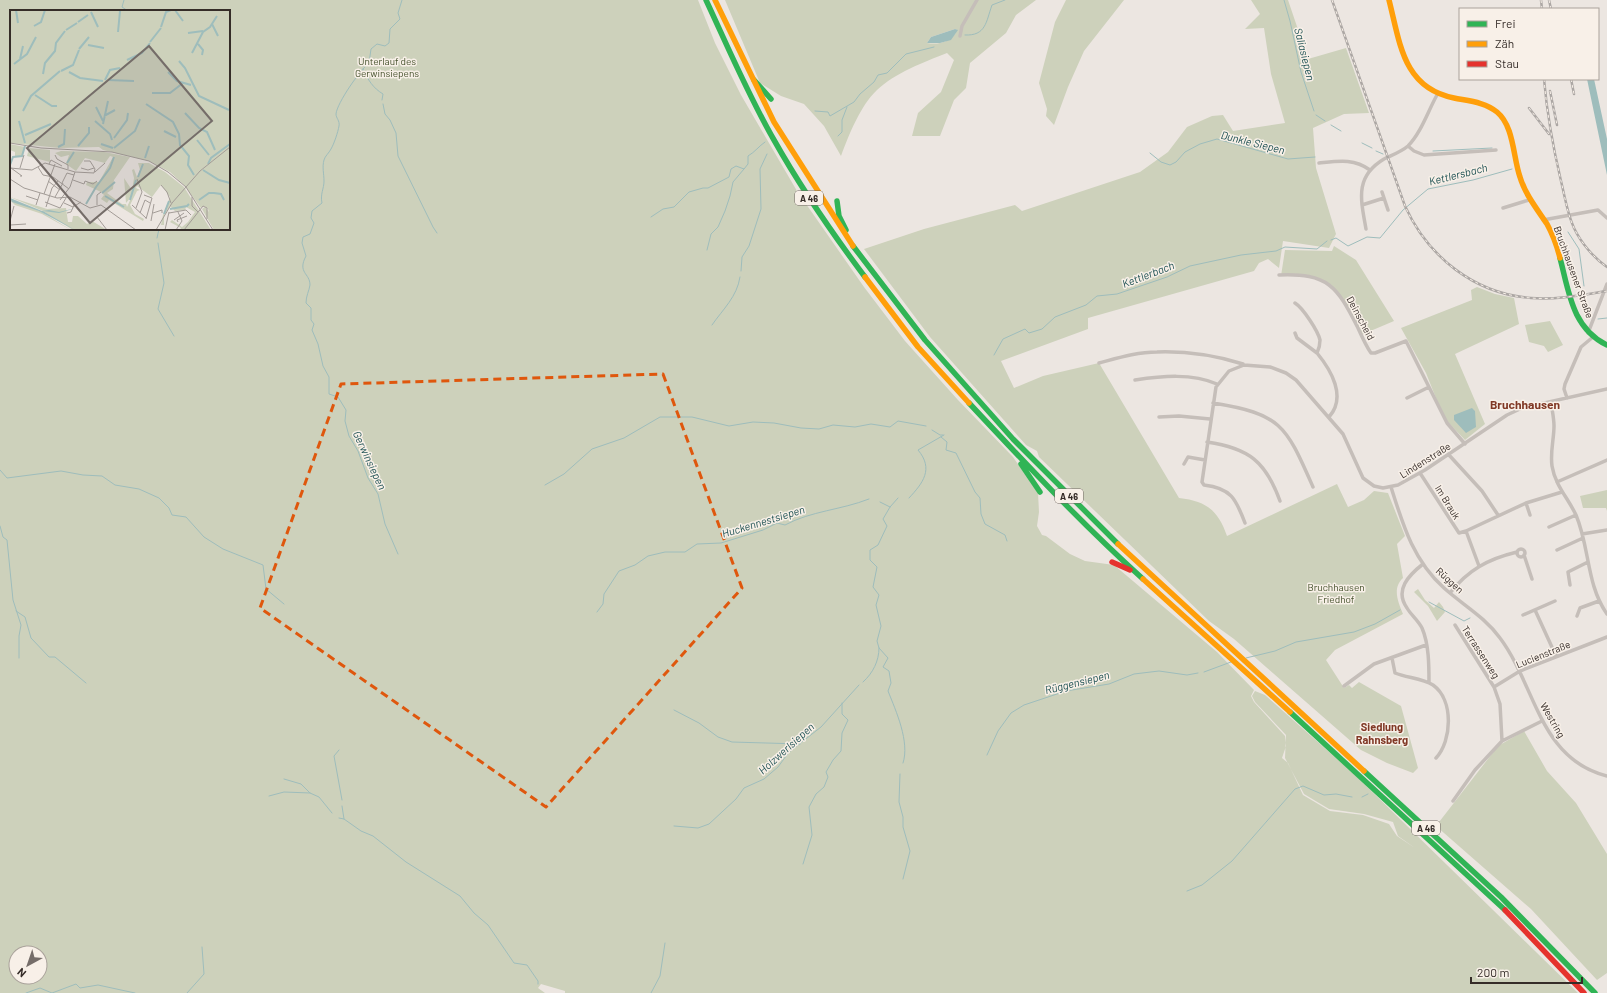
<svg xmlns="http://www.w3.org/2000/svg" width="1607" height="993" font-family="Barlow,sans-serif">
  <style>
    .green { fill: #cdd1bb; fill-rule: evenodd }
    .water { fill: #9ebdbc }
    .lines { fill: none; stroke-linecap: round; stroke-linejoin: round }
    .stream { stroke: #9ebdbc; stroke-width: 1 }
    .street { stroke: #c5beb9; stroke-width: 3.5 }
    .fast { stroke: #30b455; stroke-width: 5.5 }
    .slow { stroke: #ff9f0a; stroke-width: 5.5 }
    .jam { stroke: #e5322d; stroke-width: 5.5 }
    .rail-casing { stroke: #aca7a4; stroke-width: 2.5 }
    .rail { stroke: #f8f0e8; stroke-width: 1; stroke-dasharray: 3; stroke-linecap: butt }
    .marked { fill: none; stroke: #df570d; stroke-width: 3; stroke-dasharray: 8 5; stroke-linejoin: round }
    .labels { text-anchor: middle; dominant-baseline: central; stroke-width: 3; stroke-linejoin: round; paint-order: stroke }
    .shield { fill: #f8f0e8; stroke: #706762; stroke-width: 1 }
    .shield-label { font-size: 9px; font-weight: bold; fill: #352c28 }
    .park-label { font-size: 10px; fill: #46522d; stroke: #f8f0e8 }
    .street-label { font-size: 10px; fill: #352c28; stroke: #f8f0e8 }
    .water-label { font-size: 11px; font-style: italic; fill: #205355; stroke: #f8f0e8 }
    .neighbourhood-label { font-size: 11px; font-weight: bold; fill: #803825; stroke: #f8f0e8 }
    .quarter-label { font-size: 12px; font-weight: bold; fill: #803825; stroke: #f8f0e8 }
    .inset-river { fill: none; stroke: #9ebdbc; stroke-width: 2 }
    .inset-road { fill: none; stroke: #a39c97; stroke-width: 1 }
    .view { fill: #756d69; fill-opacity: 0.15; stroke: #756d69; stroke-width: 2 }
    .inset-edge { fill: none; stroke: #352c28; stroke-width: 2 }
  </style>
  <rect width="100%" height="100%" fill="#ece6e1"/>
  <!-- green -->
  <path class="green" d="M0,0H698L715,43L741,95L797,191L864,287L905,341L958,400L1013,457L1038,493L1039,512L1037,526L1042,535L1046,536L1070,554L1085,561L1114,565L1217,652L1254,690L1251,696L1254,702L1285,736L1286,746L1282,758L1288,763L1303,795L1330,811L1363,815L1389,824L1397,836L1415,848L1398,836L1393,822L1364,814L1329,809L1304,794L1285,758L1286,735L1255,702L1252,696L1255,691L1265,695L1355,775L1578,993H565V991L541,984L538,988L545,993H0ZM11,11H229V229H11ZM16,953H40V977H16Z
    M725,0H1036L1016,15L1006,33L970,63L966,88L954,100L940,136H912L918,113L941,92L954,60L947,53C924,62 895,73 877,90C860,106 849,135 841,156L824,126L804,104L781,96L760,83ZM955,29L957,30C952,42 939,45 927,43L931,37Z
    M1066,0H1124L1084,51L1068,87L1054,125L1046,116L1047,109L1039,83L1055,22Z
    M1251,0H1288L1308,59L1346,48L1369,113L1344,114L1313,128L1316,168L1336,234L1329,248L1283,241L1279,268L1268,259L1259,263L1254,271L1088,318V329L1001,361L1014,388L1043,376L1099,363L1179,498C1206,501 1218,510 1227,536L1337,484L1348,507L1364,500L1374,491L1388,493L1405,536L1397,544L1403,578C1392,588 1398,602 1403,614L1335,650L1326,660L1344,688L1349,685L1352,688L1359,682L1401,706L1418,768L1413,773L1387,763L1361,750L1234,639L1209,621L1039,457L1037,451L1026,445L930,337L864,249L924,229L1015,205L1022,211L1140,172L1168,152L1187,127L1212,116L1223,115L1233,131L1285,123L1271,74L1264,28L1245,29L1260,14Z
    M1334,246L1356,260L1394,321L1361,335C1349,314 1337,281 1309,276C1301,275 1290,276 1281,276L1285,250L1332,251Z
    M1477,287L1495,294L1514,298L1519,324L1455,354L1485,424L1465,440L1444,418L1426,373L1401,328L1472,300L1471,290Z
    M1550,321L1563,345L1548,352L1544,346L1529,342L1525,325Z
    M1607,490V511L1606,508H1583L1580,496Z
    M1418,589L1425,600L1434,608L1439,602L1443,607L1445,612L1437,621L1428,606L1414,592Z
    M1524,731L1547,771L1576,803L1607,854V973L1597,980L1531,909L1436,826L1498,746Z"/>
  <!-- water -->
  <path class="water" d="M955,29L958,30L951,40L940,43H927L931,37Z
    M1587,79H1594L1607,139V175Z
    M1472,408L1475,411L1476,427L1466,433L1454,420V415Z"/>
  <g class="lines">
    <!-- stream -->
    <path class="stream" d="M124,0L122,7L128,11
      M1284,0L1290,21L1301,72L1314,111
      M965,35C986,36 986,22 992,5L1005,0
      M363,69C368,80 373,88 383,94L382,100
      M383,104L385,114L390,120L396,133L398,156L433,227L437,233
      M815,111L828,112L830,116L854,102L860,94L874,82L878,75L887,73L906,54L934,47
      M1316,115L1325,121
      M1331,125L1341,131
      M838,136L842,132V120L847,107
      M1362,143L1372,148
      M1376,151L1383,154
      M1433,151L1492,148
      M1150,153L1161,162L1170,165L1176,162L1185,152L1200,144L1217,139L1288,159L1315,157
      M651,217L663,209L674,207L689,192L703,188H708L729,177L731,169L736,166L744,169L748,164V156C755,152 759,146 765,142
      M1568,232L1579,249L1584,286
      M157,238L159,229
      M1331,240L1336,238L1348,246L1367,237L1380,238L1403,210L1428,189L1473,180L1512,169
      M158,243L164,283L158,309L174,336
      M707,250L711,234L718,227L725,211L730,196L733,182L744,169
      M741,271L742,257L749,246L761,209L760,169L767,154
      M1598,319L1607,318
      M712,325C723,309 737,297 740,277
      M994,355L1003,339L1025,329L1029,333L1042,329L1055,317L1086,305L1097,296L1117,294L1167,277L1190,266L1241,255L1276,251L1285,247L1317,249L1327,241
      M932,430L940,435H943
      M941,437L947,442L946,450L956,453L975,492L980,498L981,514L985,524L1005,535L1007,541
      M0,470L7,478L61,471L83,475L102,476L115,485L139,489L159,498L169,508L172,515L186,517L204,537L223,549L263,565L266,589L284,604
      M545,485L564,474L592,449L624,438L660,417H692L729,426L753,422L774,423L801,428L819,429L833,425L855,427L871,424L890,427L898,421L926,426
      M898,498L890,507L883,519L887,526L878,545L870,550V560L877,567L873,587L879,595L876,605L881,626L877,641L879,648L888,658L883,667L889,671L891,683L888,691C896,711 910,742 903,763
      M909,498C923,483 934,469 918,450L944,435
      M880,502L890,507
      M0,526L3,537L7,540L13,600L21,625L19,636V658
      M398,554L385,524L378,494L368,478L358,451L349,436L345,421L346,410L338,397L329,394V377L323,366L318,344L312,330L314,324L311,320V308L306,303C306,296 309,291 310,285C310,273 297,273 306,256L302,243L303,237L310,234L314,223L311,218L312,211L322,203C320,194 324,189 324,181C324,174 322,167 324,160C325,156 329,153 331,149C334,144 338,132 339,126C340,121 336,118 336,114C337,103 360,70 369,63L371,49L377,44L385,46L389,43L390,29L400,19L398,13L402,0
      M1429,602L1464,621L1470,618
      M16,611L25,617L31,638L49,657H55L86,683
      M597,612L603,604L604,594L619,571L635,565L648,556L665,552H685L697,544L721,543L763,530L777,523L785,525C811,511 841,510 869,499
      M1246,658L1275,651L1296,642L1354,632L1375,624L1400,610
      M1204,672L1231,662
      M863,682C873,673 879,661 879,648
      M674,710L699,723L718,737L732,742L800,744
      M339,750L334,756L342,800
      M987,755L998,731L1011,713L1024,705L1066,691L1109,684L1134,674L1159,671L1187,675L1198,673
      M900,774L899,802L903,817V827L910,851L903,879
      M284,779L301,784L310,793L319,797L332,813
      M269,796L284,792L310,793
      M1362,797L1368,794
      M342,806L344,819
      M339,818L344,819L361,831L373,836L406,862L460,896L474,913L488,925L514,963L527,965L538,981V984
      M674,826L698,828L709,824L736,799L744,788L764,779L778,767L789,752L821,727L859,685
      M803,864L812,835L809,807L816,794L824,787L828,777L826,772L833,760L841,751L842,733L848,720L842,714V703
      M1187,891L1202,885L1232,861L1295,789L1303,786L1324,795L1336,794L1352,797
      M26,993L40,988L52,993L76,984L80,988L98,985L135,993
      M187,993L204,974L202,947
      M651,993L660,976L665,943"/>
    <!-- street -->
    <path class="street" d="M960,36L962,26L977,0
      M1408,146L1414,151L1424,155L1496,150
      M1319,163C1338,161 1354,158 1370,170
      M1382,192L1388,210
      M1362,205L1384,198
      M1503,208L1529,200
      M1543,220L1598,210L1607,218
      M1366,229C1361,200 1354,177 1384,159C1392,155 1401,152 1408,146C1421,133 1428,111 1437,95
      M1279,275C1328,273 1337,286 1358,328C1362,337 1366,346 1371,353H1375L1406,341L1447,423L1465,444
      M1295,303C1303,308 1318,331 1320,340C1320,345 1319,349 1317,353C1331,370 1347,397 1329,417
      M1295,333L1297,338L1317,353
      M1588,333L1607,284
      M1099,363C1118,358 1137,352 1157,352C1185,351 1217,356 1243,364
      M1135,380C1162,376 1192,373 1217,384
      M1407,398L1429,387
      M1567,398L1564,389L1565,384L1581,347L1593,337
      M1551,402C1552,410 1554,418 1554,426C1554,439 1550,452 1552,466C1555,485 1568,498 1576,515C1590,548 1586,584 1607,614
      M1213,403C1282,414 1286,426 1313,487
      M1159,417L1179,416L1210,419
      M1207,442C1249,448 1266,462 1280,501
      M1449,455L1482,491L1498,515
      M1184,464L1188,457L1205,460
      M1420,473L1459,533L1466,531L1526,503L1562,492
      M1557,482L1607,460
      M1391,487C1403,525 1413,560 1444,588C1463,605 1485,617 1500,638C1536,686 1539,759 1607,776
      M1526,503L1530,515
      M1245,523C1236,499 1231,488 1204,485L1202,482L1216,387L1229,371L1244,365L1270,367L1286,373L1296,380L1343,434L1363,478L1374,486L1383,488L1398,485L1425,470L1507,415L1522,408L1607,389
      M1549,527L1576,515
      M1466,531L1479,566
      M1582,534L1607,530
      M1517 553a4 4 0 1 1 8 0a4 4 0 1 1-8 0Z
      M1557,550L1583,538
      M1524,555L1532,579
      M1423,564C1409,575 1394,590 1407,608C1411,615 1418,620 1422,628C1429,644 1429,666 1429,683
      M1570,585L1568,572L1588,562
      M1450,593C1468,570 1488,559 1517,552
      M1535,610L1556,656
      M1523,615L1555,601
      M1577,616L1580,608L1599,601
      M1455,625L1494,687L1500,704L1502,741L1542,721
      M1392,658L1395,673C1407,678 1422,678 1433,685C1454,700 1452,741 1436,758
      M1344,686L1374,664L1426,645
      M1494,687L1520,671L1607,637
      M1453,801L1475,770L1502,741"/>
    <!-- fast -->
    <path class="fast" d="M706,0C728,47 748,95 774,140C801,188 832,233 865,277
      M754,80L771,99
      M837,201L839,216L846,230
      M853,246L925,340L1013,439L1118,544
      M1560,258C1569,292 1572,328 1607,345
      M969,403C1025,463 1082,524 1143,579
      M1021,464L1040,492
      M1290,712L1505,910
      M1364,771L1501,897L1595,993"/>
    <!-- slow -->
    <path class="slow" d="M715,0L774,122L853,246
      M1389,0C1400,43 1403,88 1454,98C1469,101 1485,102 1497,112C1514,126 1513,157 1520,177C1525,194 1537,209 1547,224C1553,235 1557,246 1560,258
      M865,277L918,347L969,403
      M1118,544L1364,771
      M1143,579L1290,712"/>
    <!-- jam -->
    <path class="jam" d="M1112,562L1130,570
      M1505,910L1584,993"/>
    <defs>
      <path id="rail" d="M1332,0L1405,206C1428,257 1475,294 1531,298C1557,300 1582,295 1607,291
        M1541,0L1542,9
        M1549,0L1551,9
        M1544,79C1547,114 1553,147 1561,181C1565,197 1567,213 1574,228C1581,243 1594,258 1607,267
        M1571,79L1574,94
        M1550,91L1557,125
        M1529,108L1549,134"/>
    </defs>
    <!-- rail casing -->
    <use href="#rail" class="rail-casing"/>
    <!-- rail -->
    <use href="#rail" class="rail"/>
  </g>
  <!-- marked area -->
  <path class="marked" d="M663,374L742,588L546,807L260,608L341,384Z"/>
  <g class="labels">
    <!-- shield labels -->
    <g class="shield">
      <rect x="795" y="191" width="28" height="14" rx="3"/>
      <rect x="1055" y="489" width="28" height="14" rx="3"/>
      <rect x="1412" y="821" width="28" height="14" rx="3"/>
    </g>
    <g class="shield-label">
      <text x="809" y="198">A 46</text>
      <text x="1069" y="496">A 46</text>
      <text x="1426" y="828">A 46</text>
    </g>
    <!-- park labels -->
    <g class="park-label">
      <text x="387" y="61">Unterlauf des<tspan x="387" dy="12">Gerwinsiepens</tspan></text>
      <text x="1336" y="587">Bruchhausen<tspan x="1336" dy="12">Friedhof</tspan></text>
    </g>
    <!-- street labels -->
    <g class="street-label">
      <text transform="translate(1574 272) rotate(70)">Bruchhausener Straße</text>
      <text transform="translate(1361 318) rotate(62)">Deinscheid</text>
      <text transform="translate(1425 460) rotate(-32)">Lindenstraße</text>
      <text transform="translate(1448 502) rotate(58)">Im Brauk</text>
      <text transform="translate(1450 580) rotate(42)">Rüggen</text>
      <text transform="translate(1481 652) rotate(57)">Terrassenweg</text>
      <text transform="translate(1543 654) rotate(-22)">Lucienstraße</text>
      <text transform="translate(1553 720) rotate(60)">Westring</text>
    </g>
    <!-- water labels -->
    <g class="water-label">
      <text transform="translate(1305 54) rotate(76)">Saliasiepen</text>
      <text transform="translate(1253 142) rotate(14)">Dunkle Siepen</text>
      <text transform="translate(1458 174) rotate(-14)">Kettlersbach</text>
      <text transform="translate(1148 274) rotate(-21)">Kettlerbach</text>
      <text transform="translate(370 460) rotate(65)">Gerwinsiepen</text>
      <text transform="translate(763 521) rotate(-17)">Huckennestsiepen</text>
      <text transform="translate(1077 682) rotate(-14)">Rüggensiepen</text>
      <text transform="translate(786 748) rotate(-42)">Holzwerlsiepen</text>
    </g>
    <!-- neighbourhood labels -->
    <g class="neighbourhood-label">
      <text x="1382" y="726">Siedlung<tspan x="1382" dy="13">Rahnsberg</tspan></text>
    </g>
    <!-- quarter labels -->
    <g class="quarter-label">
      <text x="1525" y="404">Bruchhausen</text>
    </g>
  </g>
  <!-- overview -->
  <g transform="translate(10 10)">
    <rect width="220" height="220" fill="#ece6e1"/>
    <path d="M0,0H220V220H204L192,199L195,197L199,202L198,199L194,196L191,198L174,175L160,162L139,151L93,140L89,137L50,138L0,133ZM0,134L15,137L12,146H5V142L0,140ZM19,138L40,140V152L17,146ZM51,141L94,142L120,147L104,170L103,179L97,183L112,194H116L117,197L122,186L116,193L114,168L122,180L124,168L122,160L124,159L127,167L130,160L128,153H139L155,162L174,177L201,220H170L171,218L160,212L162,210L172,217L178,212L185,202L176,197L175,200L165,201L160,196L154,205V215H151L153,205L160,187L151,175L142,187L127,176L126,178L130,180L127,181L120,195L125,204L134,209L133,211L99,190L97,193L91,189L94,185L91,182L76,175L77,172H89L103,147L100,146L95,153L75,148L66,161L56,154L59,145L51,147L45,143ZM0,187L37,199L56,198L58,212H62L63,206H68L77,214L82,211L97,220H63L33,201ZM0,190L30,201L61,220L32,204L5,195Z" fill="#cdd1bb"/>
    <path d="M0,188L32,201L39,200L49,202L66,198L49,203L33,201L65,220L29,201L2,192Z" fill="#9ebdbc"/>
    <path class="inset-river" d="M6,0L8,13M165,0L173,11M81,2L88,17M68,12L78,5M202,14L208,26M24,16L31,12L35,0M151,17L156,2L161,0M56,20L67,13M108,22L110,1M178,23L193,21M140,32L151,18M188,34L193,40L192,45M78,35L94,38M69,39L79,27M182,43L193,22L200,17L207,6M10,49L13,36M117,50L132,43L140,33M169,51L175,58L189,86L219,100M4,54L17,44L26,27M51,61L63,55L69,40M59,62L70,68L93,71M158,62L167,71L181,75M33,64L35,53L45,41L46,33L55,21M95,70L100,60L110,58M98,70L124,71M142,83H160L173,73M25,85L42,96H47M136,94L163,112L169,124L170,135L179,146L178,155L184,165M86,97L93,111M13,101L21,86L50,61M175,103L189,118L197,122L205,140M94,106L105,100M9,111L15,133M85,111L100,124L102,130M93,114L98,91M154,121L166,127M15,125L41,114M104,128L117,110L118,103M187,130L199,145M91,134L103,138M68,136L79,123V117M48,137L54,134L55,119M104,138L125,121L130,109M135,148L139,136M57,153L64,142M198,154L201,148L220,134M0,155L3,147L12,146L15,136M193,160L209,170L220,173M128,167L133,154M86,177L100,158L104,147M92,183L105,172M95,186L114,197M120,190L126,170M189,190L199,183H204L211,184L214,190M76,194L86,177M160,199L177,196L179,194M154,204L159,191"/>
    <path class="inset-road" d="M0,133L31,138L102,142L139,151L158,162L176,177L203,220M45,145L47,149L58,155V159M39,154L41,150L52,156M28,157L33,165L43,167L59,179M0,158L22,160L35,153L65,162L84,163L85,159L80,151H74M1,158L12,166H10M10,158L14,145M71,158L78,160L84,158M85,162L95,153M0,169L14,178L34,184L47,188L60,187L80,198L91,195L126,220M63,170L74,174L75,171L83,174L87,171M38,171L50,180M52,173L57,163L64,165M151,175L157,182L161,193M34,184L45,154M134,185L142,188L136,209M16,186L28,190M45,187L53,173M182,187V196L188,202M50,190L60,177L65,162M35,192L50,198L56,188M54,193L63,197L71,192M26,195L30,183M87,195V185L91,182M122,195L136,208M36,197L42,178L48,171M126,198L132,182L127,169M189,201L193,196L197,198V209M57,203L61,202L64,195L60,187M130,203L135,190L140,193M143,203L152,200V203M159,203L176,200L181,205M87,207L97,220M164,210L174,203M0,211L4,196M141,211L144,194M168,212L167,210L177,206M0,215L16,214M146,220L162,193L190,161L220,137M155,220L159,202M166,220L172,211L168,202M174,220L189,201"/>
    <path class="view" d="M139,36L202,111L80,213L17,138Z"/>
    <rect width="220" height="220" class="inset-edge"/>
  </g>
  <!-- legend -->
  <rect x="1459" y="8" width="140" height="72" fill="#f8f0e8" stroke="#aaa29b"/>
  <rect x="1467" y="21" width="20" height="6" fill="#30b455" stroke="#aaa29b"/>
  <text x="1495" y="28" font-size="12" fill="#352c28">Frei</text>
  <rect x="1467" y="41" width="20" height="6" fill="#ff9f0a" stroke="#aaa29b"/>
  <text x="1495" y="48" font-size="12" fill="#352c28">Zäh</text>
  <rect x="1467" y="61" width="20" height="6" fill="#e5322d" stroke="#aaa29b"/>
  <text x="1495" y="68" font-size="12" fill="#352c28">Stau</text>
  <!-- north arrow -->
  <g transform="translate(28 965) rotate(220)"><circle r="19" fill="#f8f0e8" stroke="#aaa29b"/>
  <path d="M0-3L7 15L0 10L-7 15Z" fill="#756d69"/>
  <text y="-6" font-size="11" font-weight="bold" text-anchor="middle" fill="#352c28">N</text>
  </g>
  <!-- scale -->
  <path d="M1471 977v6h111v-6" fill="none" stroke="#352c28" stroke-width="2"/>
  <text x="1477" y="977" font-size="12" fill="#352c28" stroke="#f8f0e8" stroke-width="3" paint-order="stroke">200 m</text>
</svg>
